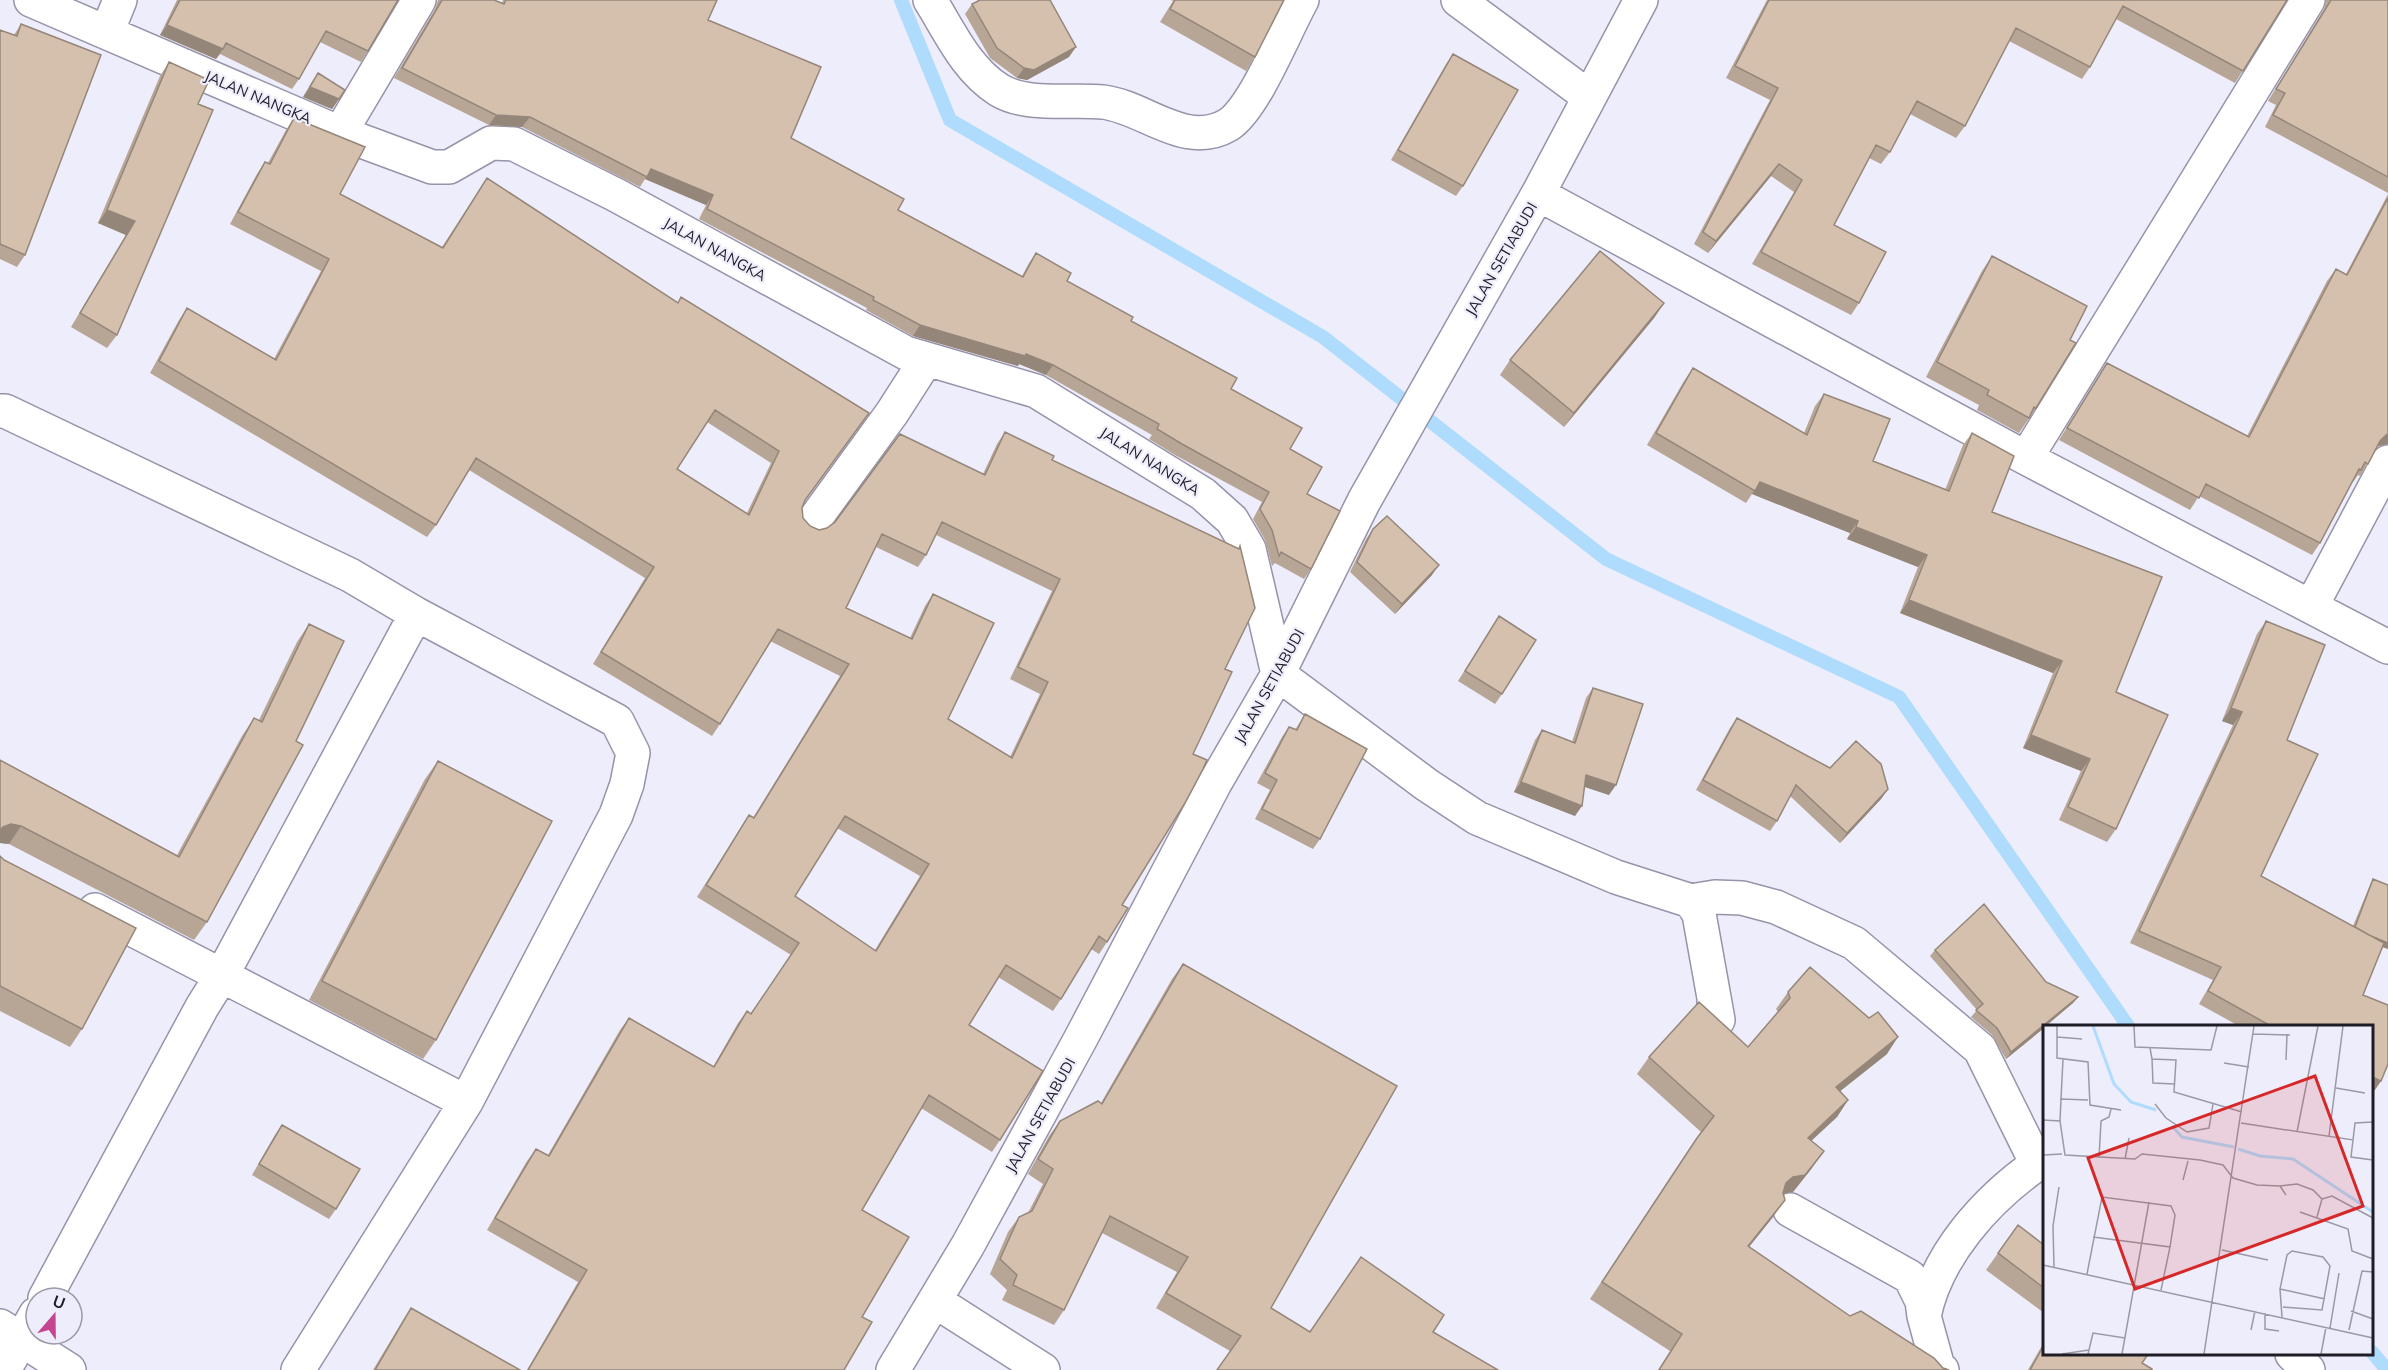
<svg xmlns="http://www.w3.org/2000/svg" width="2388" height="1370" font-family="Mulish,sans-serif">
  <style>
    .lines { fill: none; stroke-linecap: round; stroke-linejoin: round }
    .stream { stroke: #afdcfc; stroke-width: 14 }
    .minor-casing { stroke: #9693aa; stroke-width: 36 }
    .tertiary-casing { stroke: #9693aa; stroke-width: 36 }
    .minor { stroke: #fff; stroke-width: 33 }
    .tertiary { stroke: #fff; stroke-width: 33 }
    .wall { fill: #b7a596; fill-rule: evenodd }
    .shaded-wall { fill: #95867a }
    .building { fill: #d5c0ae; stroke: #95867a; stroke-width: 1.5; fill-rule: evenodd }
    .labels { text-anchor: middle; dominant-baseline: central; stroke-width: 4.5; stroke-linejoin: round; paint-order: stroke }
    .street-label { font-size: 15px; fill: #1e1c25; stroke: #eeedfc }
    .inset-river { fill: none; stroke: #afdcfc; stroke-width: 3 }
    .inset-road { fill: none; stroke: #9b99a6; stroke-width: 1.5 }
    .view { fill: #d62828; fill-opacity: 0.15; stroke: #d62828; stroke-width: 3 }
    .inset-edge { fill: none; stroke: #1e1c25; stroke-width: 3 }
  </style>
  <rect width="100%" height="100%" fill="#eeedfc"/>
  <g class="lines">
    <!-- stream -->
    <path class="stream" d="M901,0L950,120L1323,337L1606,559L1899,697L2128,1026
      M2372,1352L2387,1370"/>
    <defs>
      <path id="minor" d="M31,0L340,133L432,167H449L491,143L514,144L616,195L906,353L1036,391L1203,494L1232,520L1249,549L1278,674L1427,785L1477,818L1616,877L1691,901L1699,914L1718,1020L1714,1004
        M930,0C950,32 966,69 999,90C1027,107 1071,99 1103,102C1145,107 1185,150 1228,125C1255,108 1285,30 1302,0
        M1458,0L1588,96
        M107,32L120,0
        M340,133L419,0
        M1538,194L2026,458L2388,647
        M0,411H5L350,575L416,614L617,721L633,753L627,784L616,815L466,1102
        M2026,458L2308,0
        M812,523L892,413L926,360
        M2312,605L2388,462
        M1691,901L1715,897L1742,898L1776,907L1854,943L1980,1049L2037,1164C1986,1200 1937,1254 1924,1316
        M95,910L466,1102L298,1370
        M1790,1210L1910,1277L1922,1301L1924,1316L1938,1367L1942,1370
        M45,1298L202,1007L222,975L416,614
        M935,1301L1043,1370
        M2292,1354L2308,1370
        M4,1370L36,1314
        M893,1370L968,1245L1081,1038L1215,783L1278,674L1364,501L1538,194L1641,0"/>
      <path id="tertiary" d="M0,1326L69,1370"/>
    </defs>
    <!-- minor casing -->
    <use href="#minor" class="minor-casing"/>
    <!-- tertiary casing -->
    <use href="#tertiary" class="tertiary-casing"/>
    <!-- minor -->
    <use href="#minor" class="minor"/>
    <!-- tertiary -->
    <use href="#tertiary" class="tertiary"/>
  </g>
  <!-- wall -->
  <path class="wall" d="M177,0H398L368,51L361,62L320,42L299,79L292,89L220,54L216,59L160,35Z
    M438,0H494L502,3L503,0H717L708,20L791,138L898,210L1022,276L1029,263L1036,253L1067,281L1131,321L1231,389L1290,449L1307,494L1311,569L1304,579L1275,563L1272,566L1265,540L1253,519L1262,502L1175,455L1149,439L1152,435L1046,375L1019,364L1018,366L913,336L866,310L867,308L699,219L706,205L645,179L640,187L522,127L489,125L394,78L435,9Z
    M1171,0H1284L1255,57L1246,71L1160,22L1173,1Z
    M1767,0H2287L2235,83L2116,19L2090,67L2082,79L2009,41L1965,126L1956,138L1910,114L1890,152L1881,164L1869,158L1834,225L1859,303L1851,315L1752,264L1794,192L1771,176L1708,253L1694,244L1770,100L1726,78Z
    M2326,0H2388V193L2265,127L2276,105L2268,101L2324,9Z
    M972,4L1069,57L1027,80L1017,78L990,58L965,14Z
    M21,24L25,255L17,267L0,259V30L14,35Z
    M1453,54L1463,186L1456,196L1391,160L1446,64Z
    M169,62L198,104L117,335L107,348L71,327L126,235L98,223L160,76Z
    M318,73L339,99L332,109L303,97L311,83Z
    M294,118L340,194L442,247L487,178L677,303L869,413L805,501L802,508L803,518L810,526L819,530L827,528L983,474L997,444L1005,432L1052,460L1225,669L1122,905L1107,942L1099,954L1091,949L1061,999L1053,1011L998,977L969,1025L1000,1140L992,1152L921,1108L862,1210V1317L844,1370H527L578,1282L487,1230L527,1161L536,1149L548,1155L620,1030L629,1018L713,1067L738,1023L747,1011L751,1013L791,955L697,897L749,815L753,818L840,676L770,641L720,724L712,736L593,664L645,578L469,470L436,525L427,537L150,373L179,320L187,308L274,359L321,271L230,224L257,174L265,162L268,163L286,130ZM707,422L771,463L747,513L677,469ZM936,535L1052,591L1010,679L1040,694L1010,757L948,719L933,594L925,606L910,638L846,608L876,547L918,567L926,555ZM837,828L920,876L875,950L795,896Z
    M2388,194V444L2378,446L2368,464L2360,476L2358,475L2353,482L2352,481L2320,543L2312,555L2199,496L2190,510L2059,440L2107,363L2247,436L2327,281L2336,269L2346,274Z
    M1992,256L2070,340L2036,408L2019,433L1977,410L1979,405L1926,377L1982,271Z
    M1664,303L1654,318L1564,427L1500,375L1510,360Z
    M1693,368L1804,433L1815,406L1824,394L1873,461L1945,490L1963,445L1972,433L1992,512L2116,692V829L2107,842L2059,820L2081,771L2023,748L2053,673L1900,613L1918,567L1847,539L1850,533L1752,494L1746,503L1647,445L1684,381Z
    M1373,529L1432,575L1395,614L1350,572L1366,539Z
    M1499,616L1502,694L1495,704L1458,681Z
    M2266,621L2325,645L2287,740L2318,754L2261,876L2353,926L2370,885L2373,879L2388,885V949L2382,947L2363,995L2388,1005V1064L2381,1081L2372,1094V1026H2239L2199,1004L2213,980L2130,943L2233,725L2222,721L2257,634Z
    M309,624L207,922L194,940L9,844L0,843V760L177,855L242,736L254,718L259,720L297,642Z
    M1593,688L1609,795L1585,787L1575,816L1514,792L1535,740L1542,730L1572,742L1586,698Z
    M1305,714L1320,839L1313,849L1255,819L1270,790L1257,783L1282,737L1289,727L1295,730Z
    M1737,718L1830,768L1888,789L1881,799L1840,843L1790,796L1777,821L1770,831L1696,790L1730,728Z
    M438,761L436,1040L423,1059L309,1000L425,779Z
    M0,856L82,1029L70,1047L0,1011Z
    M1935,950L2046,982L2078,997L2073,1003L2044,1026V1028L2006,1059L1992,1035L1971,1017L1977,1010L1930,956Z
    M1183,964L1271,1308L1310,1332L1444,1315L1230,1351L1156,1308L1177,1272L1102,1233L1064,1310L1054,1325L1002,1300L1007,1290L990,1274L1008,1232L1019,1217L1028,1213L1043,1184L1028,1174L1049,1136L1060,1121L1101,1103L1172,979Z
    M1788,992L1887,1054L1840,1091L1848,1100L1837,1117L1811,1141L1812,1168L1793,1192L1783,1193L1773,1217L1749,1247L1850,1316L1943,1368L1949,1370H1658L1670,1351L1590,1299L1685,1155L1701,1132L1637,1074L1649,1057L1748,1047L1778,1012L1776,1009Z
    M282,1125L336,1209L329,1219L252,1175L275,1135Z
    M2018,1225L2044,1245V1313L1986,1270Z
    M411,1308L520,1370H373L403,1320Z
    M2044,1342V1353L2142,1363L2152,1370H2028Z"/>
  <!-- shaded-wall -->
  <path class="shaded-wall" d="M167,25L223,49L216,59L160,35Z
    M1076,47L1069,57L1027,80L1017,78L1024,68Z
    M310,87L339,99L332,109L303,97Z
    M496,115L530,117L522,127L489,125Z
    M1779,164L1771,176L1708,253L1716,241Z
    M651,169L713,195L706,205L645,179Z
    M107,210L135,221L126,235L98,223Z
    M1664,303L1654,318L1564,427L1574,413Z
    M920,325L1026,354L1053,365L1046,375L1019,364L1018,366L913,336Z
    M2388,434V444L2378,446L2372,453L2380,441L2386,435Z
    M1760,482L1858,521L1850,533L1752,494Z
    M1856,527L1927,555L1918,567L1847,539Z
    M1439,565L1432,575L1395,614L1402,604Z
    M1909,600L2062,661L2053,673L1900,613Z
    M2231,708L2242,712L2233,725L2222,721Z
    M2031,735L2090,759L2081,771L2023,748Z
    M1586,775L1616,785L1609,795L1579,785Z
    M1521,782L1582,806L1575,816L1514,792Z
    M1888,789L1881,799L1840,843L1847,833Z
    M11,824L21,826L9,844L0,843V830L3,827Z
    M2354,929L2388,943V949L2350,934Z
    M2078,997L2073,1003L2046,1026H2044V1028L2006,1059L2011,1052Z
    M1898,1037L1887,1054L1824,1104L1836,1087Z
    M2372,1077L2381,1081L2372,1094Z
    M1848,1100L1837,1117L1796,1155L1808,1138Z
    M1824,1151L1812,1168L1793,1192L1781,1194L1786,1183Z
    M1785,1200L1773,1217L1736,1263L1748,1246Z"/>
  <!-- building -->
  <path class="building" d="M180,0H398L368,51L326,31L299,79L226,43L223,49L167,25Z
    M442,0H494L504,4L506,0H717L708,20L821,67L791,138L904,199L898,210L1023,277L1036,253L1071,273L1067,281L1133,317L1131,321L1237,378L1231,389L1302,428L1290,449L1322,467L1307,494L1340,511L1311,569L1281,552L1279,556L1272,530L1260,509L1269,492L1182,444L1157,429L1159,424L1053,365L1026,354L1025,356L920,325L873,300L874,297L707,209L713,195L651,169L647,177L530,117L496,115L402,68Z
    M980,0H1050L1076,47L1034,70L1024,68L997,48L972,4Z
    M1175,0H1284L1255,57L1170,9Z
    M1769,0H2287L2243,71L2123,6L2090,67L2016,28L1965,126L1917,101L1890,152L1876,145L1834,225L1886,252L1859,303L1761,252L1802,180L1779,164L1716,241L1703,232L1778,88L1735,66Z
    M2331,0H2388V177L2273,115L2285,93L2276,89Z
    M21,24L101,55L25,255L0,244V30L17,36Z
    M1453,54L1518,90L1463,186L1398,150Z
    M169,62L209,80L198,104L213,110L117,335L80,313L135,221L107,210Z
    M318,73L345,90L339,99L310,87Z
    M294,118L365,147L340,194L443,248L487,178L678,303L681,297L869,413L805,500L802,508L803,518L810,526L819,530L827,528L835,522L900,434L985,475L1005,432L1054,456L1052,460L1239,549L1240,546L1255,608L1225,669L1232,672L1193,754L1207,760L1203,769L1185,803L1122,905L1128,908L1107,942L1099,936L1061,999L1006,965L969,1025L1043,1071L1000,1140L929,1095L862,1210L909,1237L862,1317L872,1322L844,1370H528L587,1270L495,1218L536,1149L549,1156L629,1018L714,1067L747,1011L751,1014L799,943L706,885L749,815L754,818L849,664L778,629L720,724L601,652L654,567L476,458L436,525L159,361L187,308L276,360L329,259L238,212L265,162L270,164ZM715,410L779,451L749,515L677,469ZM942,522L1060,579L1018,667L1048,682L1012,758L948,719L994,623L933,594L912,639L846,608L882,534L926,555ZM845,816L929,864L876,951L795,896Z
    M2388,198V434L2386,435L2380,441L2368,464L2365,462L2361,470L2359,469L2320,543L2206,484L2199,498L2067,428L2107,363L2249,437L2336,269L2347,275Z
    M1600,251L1664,303L1574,413L1510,360Z
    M1992,256L2087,306L2070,340L2076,343L2036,408L2034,407L2029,418L1987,395L1989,390L1937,362Z
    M1693,368L1807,435L1824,394L1890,419L1873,461L1949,491L1972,433L2014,456L1992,512L2162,577L2116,692L2168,715L2116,829L2068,807L2090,759L2031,735L2062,661L1909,600L1927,555L1856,527L1858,521L1760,482L1755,491L1656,433Z
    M1387,516L1439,565L1402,604L1357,562L1373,529Z
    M1499,616L1536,640L1502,694L1465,671Z
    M2266,621L2325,645L2287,740L2318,754L2261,876L2384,943L2363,995L2388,1005V1064L2381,1081L2372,1077V1026H2271L2208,991L2221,967L2139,931L2242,712L2231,708Z
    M309,624L344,641L296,741L303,745L207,922L21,826L11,824L3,827L0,830V760L179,857L254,718L262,722Z
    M1593,688L1643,704L1616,785L1586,775L1582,806L1521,782L1542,730L1575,743Z
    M1305,714L1367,749L1320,839L1262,809L1277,780L1265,773L1289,727L1297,730Z
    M1737,718L1830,768L1856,741L1881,764L1888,789L1847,833L1796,785L1777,821L1703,780Z
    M438,761L552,821L436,1040L322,981Z
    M0,856L4,860L136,928L82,1029L0,986Z
    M2373,879L2388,885V943L2369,935L2355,927Z
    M1984,904L2046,982L2078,997L2011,1052L1997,1028L1976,1010L1983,1004L1935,950Z
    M1183,964L1397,1086L1271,1308L1310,1332L1361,1257L1444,1315L1433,1332L1498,1370H1217L1241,1336L1166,1293L1188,1257L1110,1216L1064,1310L1013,1285L1017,1275L1000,1259L1019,1217L1032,1211L1053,1169L1038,1159L1060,1121L1098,1101L1102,1104Z
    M1810,967L1869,1018L1878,1012L1898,1037L1836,1087L1848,1100L1808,1138L1824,1151L1805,1175L1793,1177L1786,1183L1783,1193L1785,1200L1748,1246L1850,1316L1861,1311L1934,1358L1943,1368L1949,1370H1659L1682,1334L1602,1282L1697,1138L1714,1116L1649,1057L1699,1002L1748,1047L1790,998L1788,992Z
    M282,1125L360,1169L336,1209L259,1164Z
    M2018,1225L2044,1245V1288L1998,1253Z
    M411,1308L520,1370H375Z
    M2044,1345V1353H2149L2142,1363L2152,1369V1370H2030Z"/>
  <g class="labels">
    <!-- street labels -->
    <g class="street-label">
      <text transform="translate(258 97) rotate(23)">JALAN NANGKA</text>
      <text transform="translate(715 249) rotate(29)">JALAN NANGKA</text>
      <text transform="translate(1501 259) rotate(-60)">JALAN SETIABUDI</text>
      <text transform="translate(1150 461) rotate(32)">JALAN NANGKA</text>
      <text transform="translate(1269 686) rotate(-61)">JALAN SETIABUDI</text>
      <text transform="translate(1040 1115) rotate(-61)">JALAN SETIABUDI</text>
    </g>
  </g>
  <!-- overview -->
  <g transform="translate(2043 1025)">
    <rect width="330" height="330" fill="#eeedfc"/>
    <path class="inset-river" d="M50,1L71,59L88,77L113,85M129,101L139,112L191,122M195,124L217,131L250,134L330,187"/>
    <path class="inset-road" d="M14,1V33L45,37L47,80L78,85M91,1L92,22L168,25L174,1M210,9L247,10M14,12L39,14M107,23L109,34L133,35L131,67L199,87M109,34L110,58L131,59M243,35L244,9M181,38L206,42M293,63L322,68M18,74L20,34M112,79L123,93L144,107L166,103L170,79M0,95L17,96L22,130L92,134L99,129L157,135L180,140L190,153L214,160L237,161L243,170M17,96L18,74L45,75M198,98L310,115L312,98L330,97M254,107L275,1M286,111L300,1M310,115L308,132L330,135M0,130L19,129M56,133L58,96L66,92L68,84M82,134L86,113M140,155L145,136M237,161L254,159L270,165L279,174L274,192M279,174L289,171L330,193M257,187L305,204L309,226L330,234M50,212L127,222L118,265M179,225L225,235M0,240L330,313M11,242L10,201L16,162M44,249L59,172L128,181L132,190L127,222M237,264L282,274M308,286L330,294M222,288V304L236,306M239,292L237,264L244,230L249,226L280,232L287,241L279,285L240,282M287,303L296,248M208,305L212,286M306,305L319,246L330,247M19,329L46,325M45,329L50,308L82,313M79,329L106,177M161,329L211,1M278,329L283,302"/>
    <path class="view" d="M272,51L320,181L92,264L45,133Z"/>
    <rect width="330" height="330" class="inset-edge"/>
  </g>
  <!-- north arrow -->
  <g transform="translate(54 1316) rotate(20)"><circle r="28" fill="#eeedfc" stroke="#9b99a6" stroke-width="1.5"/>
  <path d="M0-4.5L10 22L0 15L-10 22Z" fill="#c54590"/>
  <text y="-9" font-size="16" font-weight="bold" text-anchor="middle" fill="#1e1c25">U</text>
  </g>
</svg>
